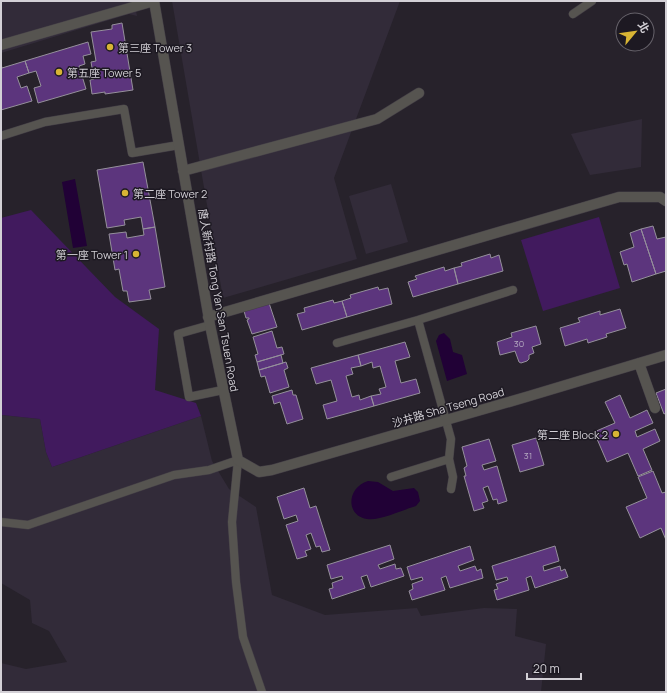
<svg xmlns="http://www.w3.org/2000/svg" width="667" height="693" font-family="Manrope,'Noto Sans TC',sans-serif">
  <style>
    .built { fill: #322b39 }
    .green { fill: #411a5e }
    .water { fill: #210136 }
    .building { fill: #5c357d; stroke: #95909b }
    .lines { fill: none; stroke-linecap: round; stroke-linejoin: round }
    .lane-casing { stroke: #433e46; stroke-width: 9 }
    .street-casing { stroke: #433e46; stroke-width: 11 }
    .lane { stroke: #565450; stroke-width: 8 }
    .street { stroke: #565450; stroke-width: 10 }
    .poi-dot { fill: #d8b434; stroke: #1d1922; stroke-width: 1.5 }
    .labels { text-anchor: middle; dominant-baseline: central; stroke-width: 3; stroke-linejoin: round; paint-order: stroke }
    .number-label { font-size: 9px; fill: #b5a9c0 }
    .poi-label { font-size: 11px; fill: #d3d0d6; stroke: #1d1922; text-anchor: start }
    .street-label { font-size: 11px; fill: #d3d0d6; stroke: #1d1922 }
  </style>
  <rect width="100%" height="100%" fill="#27222b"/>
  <!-- built -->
  <path class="built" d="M1,1H134L137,16L129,14L1,53Z
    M172,1H400L334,178L357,259L223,298Z
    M642,119L641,167L590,175L571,134Z
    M391,184L408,242L366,254L349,196Z
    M1,413L2,415L40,419L46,452L52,467L201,416L212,461L229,489L256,507L272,595L325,615L417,608L421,616L484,608L517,609L515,636L546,644L541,692H1V663L26,669L67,662L49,631L32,623L30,600L1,583Z"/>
  <!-- green -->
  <path class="green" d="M31,210L115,297L159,329L155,390L196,403L201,416L52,467L46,452L40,419L2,415L1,218Z
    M599,217L620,288L543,311L521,240Z"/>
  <!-- water -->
  <path class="water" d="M75,179L87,246L73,248L62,182Z
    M444,333L450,339L453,352L462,355L467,374L447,381L436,341L439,335Z
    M368,481L378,482L393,491L414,488L418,492L420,501L416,506L413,507C400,511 379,521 367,519C346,516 346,488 368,481Z"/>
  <!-- building -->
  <path class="building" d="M122,23L133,90L105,94V92L92,94L90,80L94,79L91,62L96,61L91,32L112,29V25Z
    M88,42L91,54L83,56L85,64L79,66L86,89L38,103L34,88L41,86L36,71L29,73L25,61Z
    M25,61L29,73L17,77L21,88L27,86L32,101L1,110V64L2,68Z
    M143,162L155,227L143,229L141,217L124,220L125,225L107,228L97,170Z
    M653,226L657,239L666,237V271L656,274L641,229Z
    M155,227L165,287L149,290L151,299L129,302L127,291H123L119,269L115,270L109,234L126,232L127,238L144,235L143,229Z
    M641,229L656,274L632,282L627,264L624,265L620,252L634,247L630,233Z
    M490,254L491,258L499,255L503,271L458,284L454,268L462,266L461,263Z
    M444,267L445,271L454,268L458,284L413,297L408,282L417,279L415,276Z
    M378,287L379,290L388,288L392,304L347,317L342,301L351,298L350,295Z
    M333,300L334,303L342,301L347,317L302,330L297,314L305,312L304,308Z
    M269,303L277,327L252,334L247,320L249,319V318H246L244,311Z
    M620,309L626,328L606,334L607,337L588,343L587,339L565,346L560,328L580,322L578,318L600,311V315Z
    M536,326L541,344L532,347L534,353L529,355V359L527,361L521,363L519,362L515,351L500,355L497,342L512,337L511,333Z
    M272,331L277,348L282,347L284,354L257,362L255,355L258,354L253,337Z
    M405,342L410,357L395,361L401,383L416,379L420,393L374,406L371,396L381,394L379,389L386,387L380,366L373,368L372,362L361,366L358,355Z
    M281,355L283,363L259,370L257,362Z
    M358,355L361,366L351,368L353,374L346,376L352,397L359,395L360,400L371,396L374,406L327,419L323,405L337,401L331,380L316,384L311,368Z
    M286,362L288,368L284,370L289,387L270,393L265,376L261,377L259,370Z
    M666,389V413L664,414L656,393Z
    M292,390L293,395H296L303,419L287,424L280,402L274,404L272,396Z
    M620,395L630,418L647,410L653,423L635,431L637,437L655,429L660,441L643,449L652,470L638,476L628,453L607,462L594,432L615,423L605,402Z
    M536,438L544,465L520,472L512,445Z
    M489,439L496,461L482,465L484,470L497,466L507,501L498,504L497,499L493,500L488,486L483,488L488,501L482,503L484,508L474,511L464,476H466L464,468L467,466L462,447Z
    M653,471L662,493L666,492V540L661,528L640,538L626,507L647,498L638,477Z
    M304,488L310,508L316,506L330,550L322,552L320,546L316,547L311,533L306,535L311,549L305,551L307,556L297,559L286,525L298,521L296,515L284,519L277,497Z
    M390,545L394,559L378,565L380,569L395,564L396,569L401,568L404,576L371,587L367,575L361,577L365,588L332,599L329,589L333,588L332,583L343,579L342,576L331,579L327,565Z
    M470,546L474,560L458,566L460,571L475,566L477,571L481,569L483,578L450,588L446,576L441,578L445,590L412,600L409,591L413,589L412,584L423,580L422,577L411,580L407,567Z
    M555,546L559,561L543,566L544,571L560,566L561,571L565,569L568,577L535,588L531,576L526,578L529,590L497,600L494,590L498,589L496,584L508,580L507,577L496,580L492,566Z"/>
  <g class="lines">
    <defs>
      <path id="lane" d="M573,14L592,1
        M1,136L45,122L124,109L132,153L179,145
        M418,320L513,290
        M210,325L178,334L189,397L223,390
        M337,343L418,320L451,439L449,459L453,477L451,489
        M391,477L449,459
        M1,522L28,525L174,475L209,470L238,460L232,522L236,582L243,637L262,692"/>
      <path id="street" d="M154,1L210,325L238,460L259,472L272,470L526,397L666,355
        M1,45L154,1
        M183,171L377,119L419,93
        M208,317L619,197H660L666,201
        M639,363L655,408"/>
    </defs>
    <!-- lane casing -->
    <use href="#lane" class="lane-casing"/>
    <!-- street casing -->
    <use href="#street" class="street-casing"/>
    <!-- lane -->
    <use href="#lane" class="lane"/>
    <!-- street -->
    <use href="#street" class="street"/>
  </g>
  <!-- markers -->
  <g class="poi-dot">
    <circle cx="110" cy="47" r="4"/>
    <circle cx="59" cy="72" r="4"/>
    <circle cx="125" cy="193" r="4"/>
    <circle cx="136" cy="254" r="4"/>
    <circle cx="616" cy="434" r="4"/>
  </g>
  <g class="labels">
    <!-- number labels -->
    <g class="number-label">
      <text x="519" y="343">30</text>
      <text x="528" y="455">31</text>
    </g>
    <!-- poi labels -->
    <g class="poi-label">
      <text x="118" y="47">第三座 Tower 3</text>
      <text x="67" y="72">第五座 Tower 5</text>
      <text x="133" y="193">第二座 Tower 2</text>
      <text x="128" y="254" text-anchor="end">第一座 Tower 1</text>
      <text x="608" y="434" text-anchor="end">第二座 Block 2</text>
    </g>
    <!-- street labels -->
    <g class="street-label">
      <text transform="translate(219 300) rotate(80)">唐人新村路 Tong Yan San Tsuen Road</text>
      <text transform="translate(448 407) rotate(-16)">沙井路 Sha Tseng Road</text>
    </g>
  </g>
  <!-- border -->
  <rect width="667" height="693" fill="none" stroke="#d3d0d6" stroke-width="4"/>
  <!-- north arrow -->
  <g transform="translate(635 32) rotate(61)"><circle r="19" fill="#1d1922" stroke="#66626a"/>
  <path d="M0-3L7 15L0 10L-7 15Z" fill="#d8b434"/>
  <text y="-6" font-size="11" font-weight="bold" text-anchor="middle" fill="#d3d0d6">北</text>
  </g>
  <!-- scale -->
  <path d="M527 673v6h54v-6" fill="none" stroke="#d3d0d6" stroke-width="2"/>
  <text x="533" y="673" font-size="12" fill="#d3d0d6" stroke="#1d1922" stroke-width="3" paint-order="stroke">20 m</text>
</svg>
